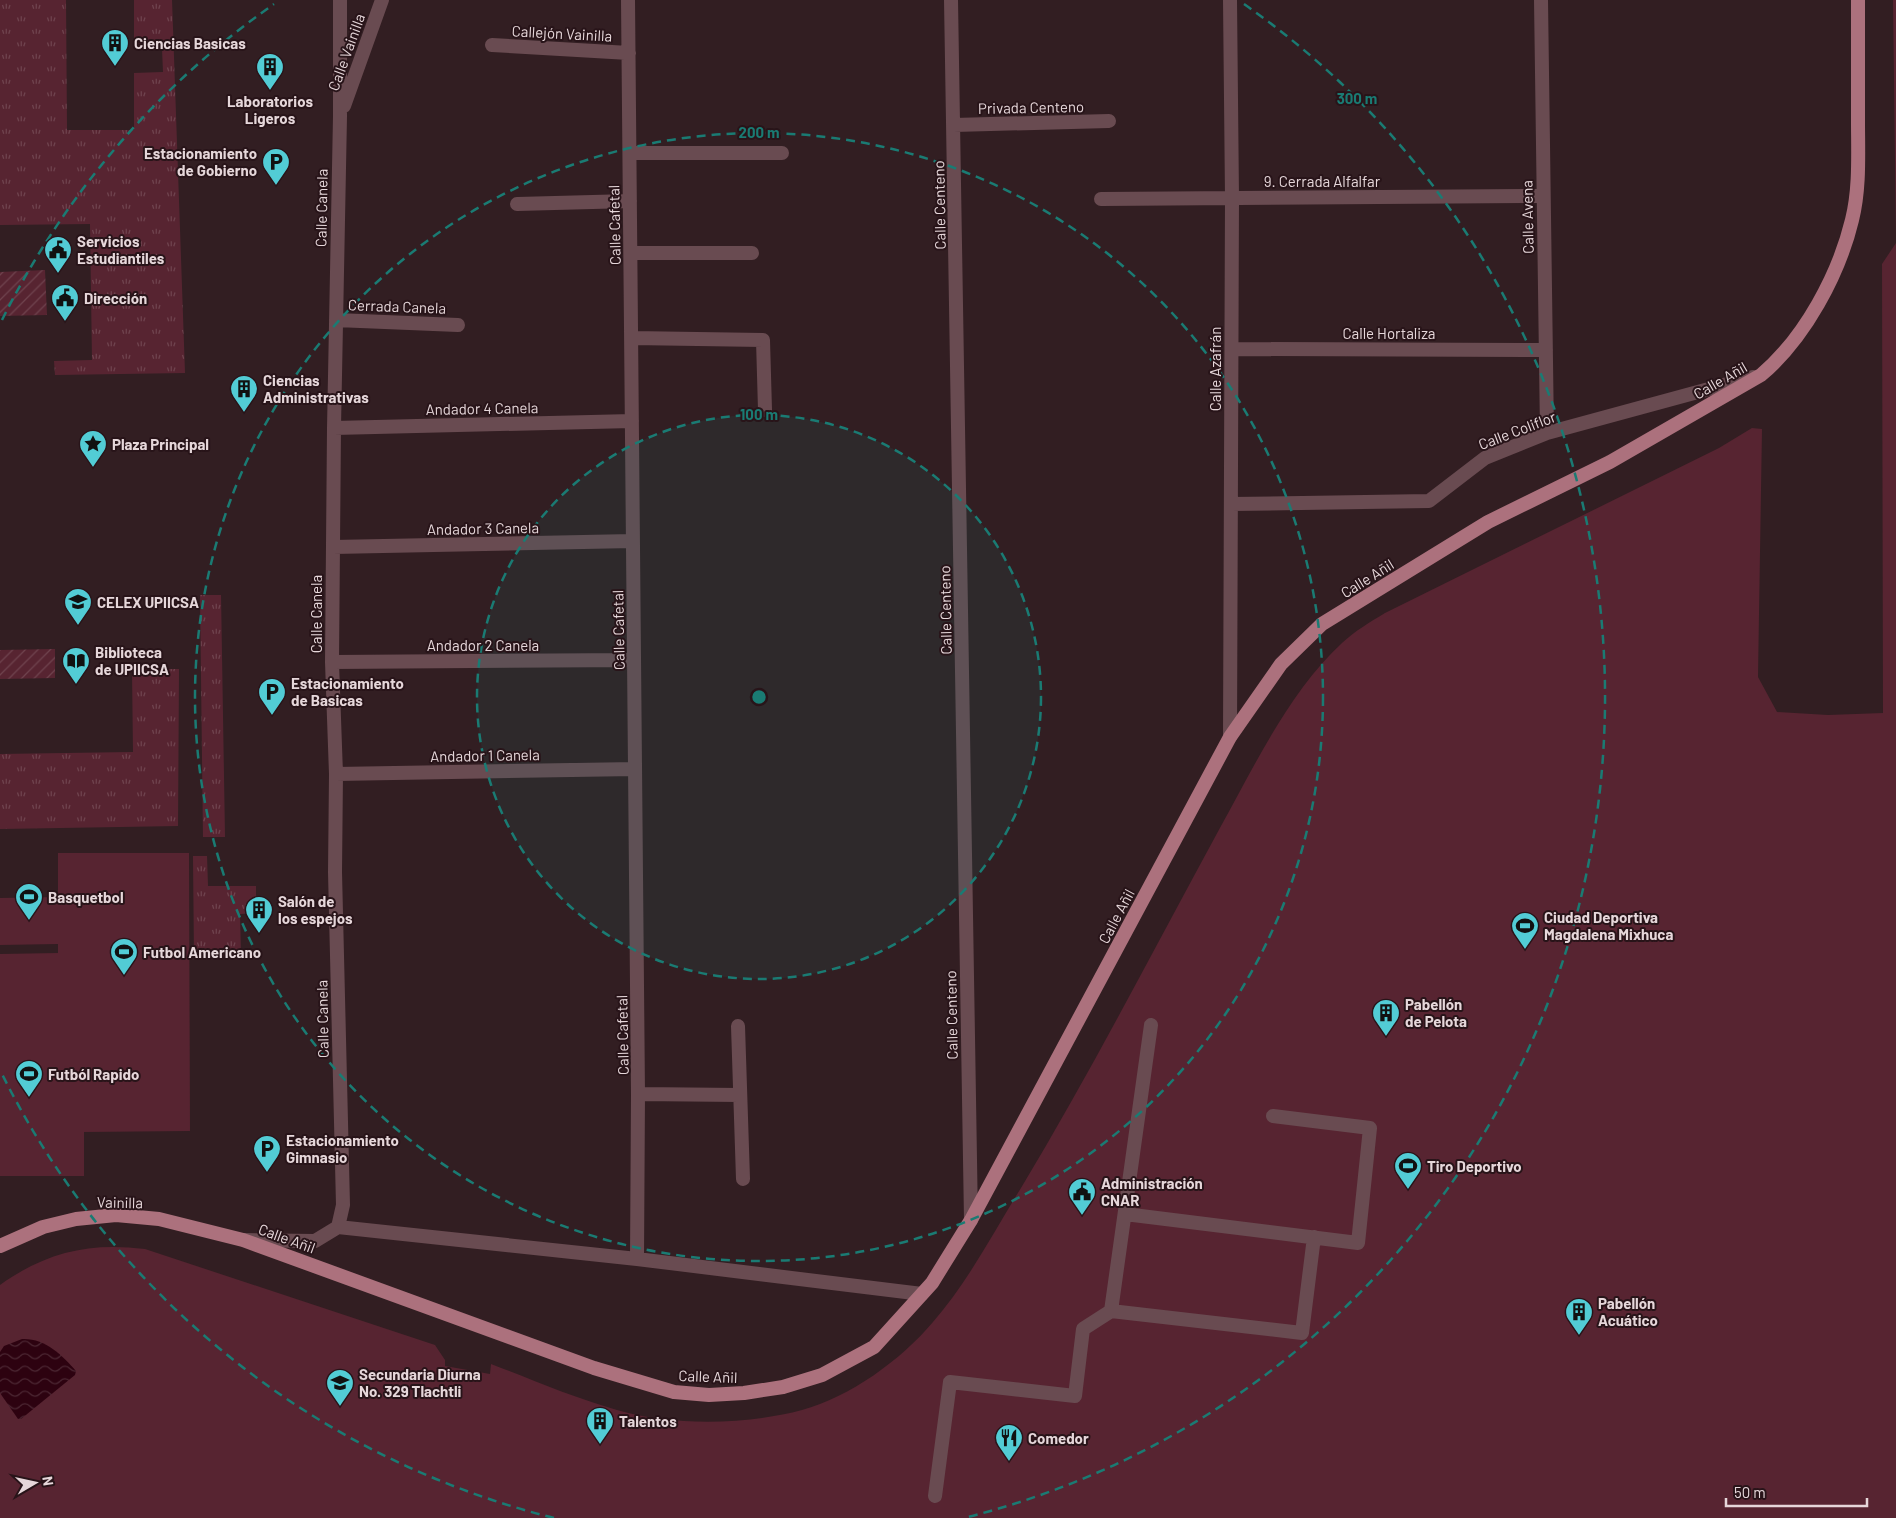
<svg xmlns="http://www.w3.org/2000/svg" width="1896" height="1518" font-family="Barlow,sans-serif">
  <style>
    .grass { fill: url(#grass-tufts) }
    .garden { fill: url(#garden-furrows) }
    .pitch { fill: #572431 }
    .water { fill: url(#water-waves) }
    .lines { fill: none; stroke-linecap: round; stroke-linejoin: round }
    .pedestrian { stroke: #694b51; stroke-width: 14 }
    .minor { stroke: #694b51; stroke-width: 14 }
    .primary { stroke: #ac717d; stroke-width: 14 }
    .ring { fill: none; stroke: #1a7b73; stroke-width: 2.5; stroke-dasharray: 9 6 }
    .labels { text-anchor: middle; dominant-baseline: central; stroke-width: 4; stroke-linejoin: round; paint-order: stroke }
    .street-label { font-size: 15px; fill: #e6d7da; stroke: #281419 }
    .poi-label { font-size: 15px; font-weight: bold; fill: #e6d7da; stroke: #281419; text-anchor: start }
    .centre { fill: #1a7b73; stroke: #281419; stroke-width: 2.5 }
    .ring-label { font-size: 15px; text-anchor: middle; font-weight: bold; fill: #1a7b73; stroke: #281419; stroke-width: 4; stroke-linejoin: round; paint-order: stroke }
  </style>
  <defs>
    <pattern id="grass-tufts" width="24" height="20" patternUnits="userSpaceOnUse" patternTransform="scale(1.25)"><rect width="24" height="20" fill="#572431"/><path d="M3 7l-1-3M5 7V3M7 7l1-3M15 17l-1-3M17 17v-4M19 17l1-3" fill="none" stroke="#6f434e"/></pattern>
    <pattern id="garden-furrows" width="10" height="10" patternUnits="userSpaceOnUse" patternTransform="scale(1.25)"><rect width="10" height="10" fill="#572431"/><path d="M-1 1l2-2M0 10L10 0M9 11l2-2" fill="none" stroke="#6f434e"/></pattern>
    <pattern id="water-waves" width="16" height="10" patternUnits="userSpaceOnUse" patternTransform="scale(1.25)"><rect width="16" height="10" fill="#2d0210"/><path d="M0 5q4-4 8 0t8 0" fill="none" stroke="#4b2632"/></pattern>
  </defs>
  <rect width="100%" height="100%" fill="#321e22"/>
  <!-- grass -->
  <path class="grass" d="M0,0H66L67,130H134V73L163,72L162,48H134V0H172L185,373L55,375L54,361L92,360L90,224L0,225Z
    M200,595H221L225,837H203Z
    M132,669H179L178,826L0,829V754L133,752Z
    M193,856H207L208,886H256V913L240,914L241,955L194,956Z"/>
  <!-- garden -->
  <path class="garden" d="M45,270L47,315L0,316V272Z
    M55,649V678L0,679V650Z"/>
  <!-- pitch -->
  <path class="pitch" d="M1893,0H1896V241Z
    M1896,243V1518H0V1285C46,1252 89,1242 145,1249L435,1345L445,1360V1366L490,1374L491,1364C533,1380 574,1398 617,1410C672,1426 746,1425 802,1410C850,1397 901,1360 933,1322C968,1282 993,1233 1021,1188C1092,1070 1155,947 1221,826C1255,765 1289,692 1342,643C1355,631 1370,622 1385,613L1719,448L1752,428L1762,429L1758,677L1777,712L1828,715L1883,713L1882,264Z
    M58,853H189L190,1131L84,1132V1176H0V954L58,953V944L0,945V898L58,897Z"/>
  <!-- water -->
  <path class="water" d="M22,1339C45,1338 62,1355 76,1371L75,1375L21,1419H18L0,1393V1352L4,1346Z"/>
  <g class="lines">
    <!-- pedestrian -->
    <path class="pedestrian" d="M1125,1214L1358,1243L1370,1128L1273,1116
      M1111,1311L1302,1333L1314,1237
      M935,1496L950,1382L1075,1396L1083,1329L1111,1311L1151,1025"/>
    <!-- minor -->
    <path class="minor" d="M628,0L638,1094L637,1259
      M951,0L971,1220
      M1541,0L1547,433
      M492,45L629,53
      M344,106L382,0
      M954,125L1109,121
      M630,153H782
      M1101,199L1542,196
      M517,204L630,201
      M631,253H752
      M336,320L458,325
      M632,338L763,340L765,410
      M1232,349L1546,350
      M334,428L632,421
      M1231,504L1429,501L1485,458L1547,433L1753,377
      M333,547L633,541
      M332,662L634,660
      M1230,737L1232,198L1230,0
      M336,774L635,769
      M738,1026L743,1179
      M638,1094L740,1095
      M338,1227L343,1205L335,872L336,774L332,662L334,428L340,116V0
      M244,1240L315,1241L338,1227L637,1259L922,1294"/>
    <!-- primary -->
    <path class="primary" d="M0,1246L43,1227L76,1219L116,1215L159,1219L243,1240L594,1368L674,1392L709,1395L744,1393L783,1387L822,1375L874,1347L932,1283L971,1220L1230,737L1281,664L1322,624L1488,522L1610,462L1761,375C1805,338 1839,274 1852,220C1860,188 1858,154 1858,121C1858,81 1858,40 1858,0"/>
  </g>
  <!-- distance rings -->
  <circle cx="759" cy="697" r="282" fill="#1a7b73" fill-opacity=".12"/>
  <g class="ring">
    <circle cx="759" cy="697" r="282"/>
    <circle cx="759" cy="697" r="564"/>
    <path d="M554 1518A846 846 0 0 1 2 1074M2 320A846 846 0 0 1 274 4M1244 4A846 846 0 0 1 964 1518"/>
  </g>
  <!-- icons -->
  <defs>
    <symbol id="building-pin" viewBox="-11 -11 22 30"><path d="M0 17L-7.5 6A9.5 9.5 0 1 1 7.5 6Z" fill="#52ccd5" stroke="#281419"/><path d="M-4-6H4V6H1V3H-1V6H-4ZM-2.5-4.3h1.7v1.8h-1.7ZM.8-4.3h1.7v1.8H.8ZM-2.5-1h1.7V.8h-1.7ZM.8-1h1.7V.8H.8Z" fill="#111"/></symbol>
    <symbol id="parking-pin" viewBox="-11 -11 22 30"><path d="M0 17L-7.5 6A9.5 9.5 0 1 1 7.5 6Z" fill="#52ccd5" stroke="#281419"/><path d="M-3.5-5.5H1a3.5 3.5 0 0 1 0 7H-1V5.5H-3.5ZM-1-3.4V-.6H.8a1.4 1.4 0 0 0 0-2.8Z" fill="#111"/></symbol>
    <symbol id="civic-pin" viewBox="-11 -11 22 30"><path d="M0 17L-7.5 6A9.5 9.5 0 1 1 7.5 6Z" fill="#52ccd5" stroke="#281419"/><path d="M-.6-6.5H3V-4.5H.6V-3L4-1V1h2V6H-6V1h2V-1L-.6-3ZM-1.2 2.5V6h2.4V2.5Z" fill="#111"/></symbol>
    <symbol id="sight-pin" viewBox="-11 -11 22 30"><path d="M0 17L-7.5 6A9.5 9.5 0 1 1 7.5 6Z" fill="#52ccd5" stroke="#281419"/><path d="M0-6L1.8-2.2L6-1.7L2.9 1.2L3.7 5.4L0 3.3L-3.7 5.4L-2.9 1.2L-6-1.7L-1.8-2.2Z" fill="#111"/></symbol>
    <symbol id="university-pin" viewBox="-11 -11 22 30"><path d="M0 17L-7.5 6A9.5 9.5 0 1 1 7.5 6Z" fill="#52ccd5" stroke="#281419"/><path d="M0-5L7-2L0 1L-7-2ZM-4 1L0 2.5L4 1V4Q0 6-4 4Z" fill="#111"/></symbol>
    <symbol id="library-pin" viewBox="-11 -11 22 30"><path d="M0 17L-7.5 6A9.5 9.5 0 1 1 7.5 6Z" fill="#52ccd5" stroke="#281419"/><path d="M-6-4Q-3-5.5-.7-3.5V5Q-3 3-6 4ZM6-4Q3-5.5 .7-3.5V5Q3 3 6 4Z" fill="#111"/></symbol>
    <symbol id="stadium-pin" viewBox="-11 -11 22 30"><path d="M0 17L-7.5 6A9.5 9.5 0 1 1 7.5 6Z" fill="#52ccd5" stroke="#281419"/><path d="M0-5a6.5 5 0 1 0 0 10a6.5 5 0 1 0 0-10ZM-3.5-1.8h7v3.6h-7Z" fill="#111"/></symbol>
    <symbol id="school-pin" viewBox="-11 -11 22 30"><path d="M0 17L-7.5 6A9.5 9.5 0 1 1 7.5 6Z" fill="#52ccd5" stroke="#281419"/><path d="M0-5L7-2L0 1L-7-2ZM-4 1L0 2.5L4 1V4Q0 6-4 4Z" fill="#111"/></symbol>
    <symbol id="restaurant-pin" viewBox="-11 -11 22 30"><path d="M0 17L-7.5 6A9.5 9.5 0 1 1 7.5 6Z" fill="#52ccd5" stroke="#281419"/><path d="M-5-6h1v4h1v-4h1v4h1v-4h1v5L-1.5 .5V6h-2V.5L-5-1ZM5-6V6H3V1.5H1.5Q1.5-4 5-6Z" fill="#111"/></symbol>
  </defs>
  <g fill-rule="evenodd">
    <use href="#building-pin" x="99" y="27" width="32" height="43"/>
    <use href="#building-pin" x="254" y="51" width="32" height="43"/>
    <use href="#parking-pin" x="260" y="146" width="32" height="43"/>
    <use href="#civic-pin" x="42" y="234" width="32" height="43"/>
    <use href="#civic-pin" x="49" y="282" width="32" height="43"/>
    <use href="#building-pin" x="228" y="373" width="32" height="43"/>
    <use href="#sight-pin" x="77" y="428" width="32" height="43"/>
    <use href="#university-pin" x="62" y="586" width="32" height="43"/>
    <use href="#library-pin" x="60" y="645" width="32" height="43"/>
    <use href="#parking-pin" x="256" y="676" width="32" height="43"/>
    <use href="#stadium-pin" x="13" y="881" width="32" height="43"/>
    <use href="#building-pin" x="243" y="894" width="32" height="43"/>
    <use href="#stadium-pin" x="1509" y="910" width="32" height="43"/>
    <use href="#stadium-pin" x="108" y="936" width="32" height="43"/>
    <use href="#building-pin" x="1370" y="997" width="32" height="43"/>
    <use href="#stadium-pin" x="13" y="1058" width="32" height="43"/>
    <use href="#parking-pin" x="251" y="1133" width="32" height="43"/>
    <use href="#stadium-pin" x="1392" y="1150" width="32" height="43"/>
    <use href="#civic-pin" x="1066" y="1176" width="32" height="43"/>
    <use href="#building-pin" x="1563" y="1296" width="32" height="43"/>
    <use href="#school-pin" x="324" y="1367" width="32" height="43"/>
    <use href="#building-pin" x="584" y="1405" width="32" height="43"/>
    <use href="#restaurant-pin" x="993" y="1422" width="32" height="43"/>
  </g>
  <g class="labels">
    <!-- street labels -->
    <g class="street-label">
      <text transform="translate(562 33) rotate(3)">Callejón Vainilla</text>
      <text transform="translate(346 52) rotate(-70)">Calle Vainilla</text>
      <text transform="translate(1031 107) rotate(-1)">Privada Centeno</text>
      <text x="1322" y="181">9. Cerrada Alfalfar</text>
      <text transform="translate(939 205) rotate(-91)">Calle Centeno</text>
      <text transform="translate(321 208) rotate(-89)">Calle Canela</text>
      <text transform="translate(1527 217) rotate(-91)">Calle Avena</text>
      <text transform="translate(614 225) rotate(-91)">Calle Cafetal</text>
      <text transform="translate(397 306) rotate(2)">Cerrada Canela</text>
      <text x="1389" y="333">Calle Hortaliza</text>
      <text transform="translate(1215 369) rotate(-90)">Calle Azafrán</text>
      <text transform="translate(1720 380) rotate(-30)">Calle Añil</text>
      <text transform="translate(482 408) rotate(-1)">Andador 4 Canela</text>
      <text transform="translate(1517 430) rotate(-21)">Calle Coliflor</text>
      <text transform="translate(483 528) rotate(-1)">Andador 3 Canela</text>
      <text transform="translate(1367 578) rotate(-32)">Calle Añil</text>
      <text transform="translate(945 610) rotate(-91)">Calle Centeno</text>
      <text transform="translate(316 614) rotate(-90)">Calle Canela</text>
      <text transform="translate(618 630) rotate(-91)">Calle Cafetal</text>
      <text x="483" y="645">Andador 2 Canela</text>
      <text transform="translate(485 755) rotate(-1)">Andador 1 Canela</text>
      <text transform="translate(1116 916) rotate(-62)">Calle Añil</text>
      <text transform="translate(951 1015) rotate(-91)">Calle Centeno</text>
      <text transform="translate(322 1019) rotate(-91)">Calle Canela</text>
      <text transform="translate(622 1035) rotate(-91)">Calle Cafetal</text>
      <text transform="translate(120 1202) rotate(1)">Vainilla</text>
      <text transform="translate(287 1238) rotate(20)">Calle Añil</text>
      <text transform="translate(708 1376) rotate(2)">Calle Añil</text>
    </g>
    <!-- poi labels -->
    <g class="poi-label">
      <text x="134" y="43">Ciencias Basicas</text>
      <text x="270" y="101" text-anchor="middle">Laboratorios<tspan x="270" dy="17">Ligeros</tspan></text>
      <text x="257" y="153" text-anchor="end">Estacionamiento<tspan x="257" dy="17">de Gobierno</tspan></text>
      <text x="77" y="241">Servicios<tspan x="77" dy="17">Estudiantiles</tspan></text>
      <text x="84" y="298">Dirección</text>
      <text x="263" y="380">Ciencias<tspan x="263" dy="17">Administrativas</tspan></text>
      <text x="112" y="444">Plaza Principal</text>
      <text x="97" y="602">CELEX UPIICSA</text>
      <text x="95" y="652">Biblioteca<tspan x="95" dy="17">de UPIICSA</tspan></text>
      <text x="291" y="683">Estacionamiento<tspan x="291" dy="17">de Basicas</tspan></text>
      <text x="48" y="897">Basquetbol</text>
      <text x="278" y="901">Salón de<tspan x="278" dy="17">los espejos</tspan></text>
      <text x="1544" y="917">Ciudad Deportiva<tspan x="1544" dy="17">Magdalena Mixhuca</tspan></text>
      <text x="143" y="952">Futbol Americano</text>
      <text x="1405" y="1004">Pabellón<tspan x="1405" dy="17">de Pelota</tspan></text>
      <text x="48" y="1074">Futból Rapido</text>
      <text x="286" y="1140">Estacionamiento<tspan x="286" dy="17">Gimnasio</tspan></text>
      <text x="1427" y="1166">Tiro Deportivo</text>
      <text x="1101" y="1183">Administración<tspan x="1101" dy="17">CNAR</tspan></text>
      <text x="1598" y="1303">Pabellón<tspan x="1598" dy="17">Acuático</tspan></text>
      <text x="359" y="1374">Secundaria Diurna<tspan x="359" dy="17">No. 329 Tlachtli</tspan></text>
      <text x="619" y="1421">Talentos</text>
      <text x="1028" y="1438">Comedor</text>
    </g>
  </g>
  <circle cx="759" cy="697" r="8" class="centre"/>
  <g class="ring-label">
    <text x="1357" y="104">300 m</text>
    <text x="759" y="138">200 m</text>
    <text x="759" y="420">100 m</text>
  </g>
  <!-- north arrow -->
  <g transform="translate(35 1483) rotate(81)" stroke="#281419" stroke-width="4" paint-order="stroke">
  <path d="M0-4L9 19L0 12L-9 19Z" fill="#e6d7da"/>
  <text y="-8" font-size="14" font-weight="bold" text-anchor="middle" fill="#e6d7da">N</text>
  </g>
  <!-- scale -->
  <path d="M1726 1498v8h141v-8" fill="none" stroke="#e6d7da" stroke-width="2.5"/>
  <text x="1734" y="1498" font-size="15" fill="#e6d7da" stroke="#281419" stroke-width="4" paint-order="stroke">50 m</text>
</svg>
